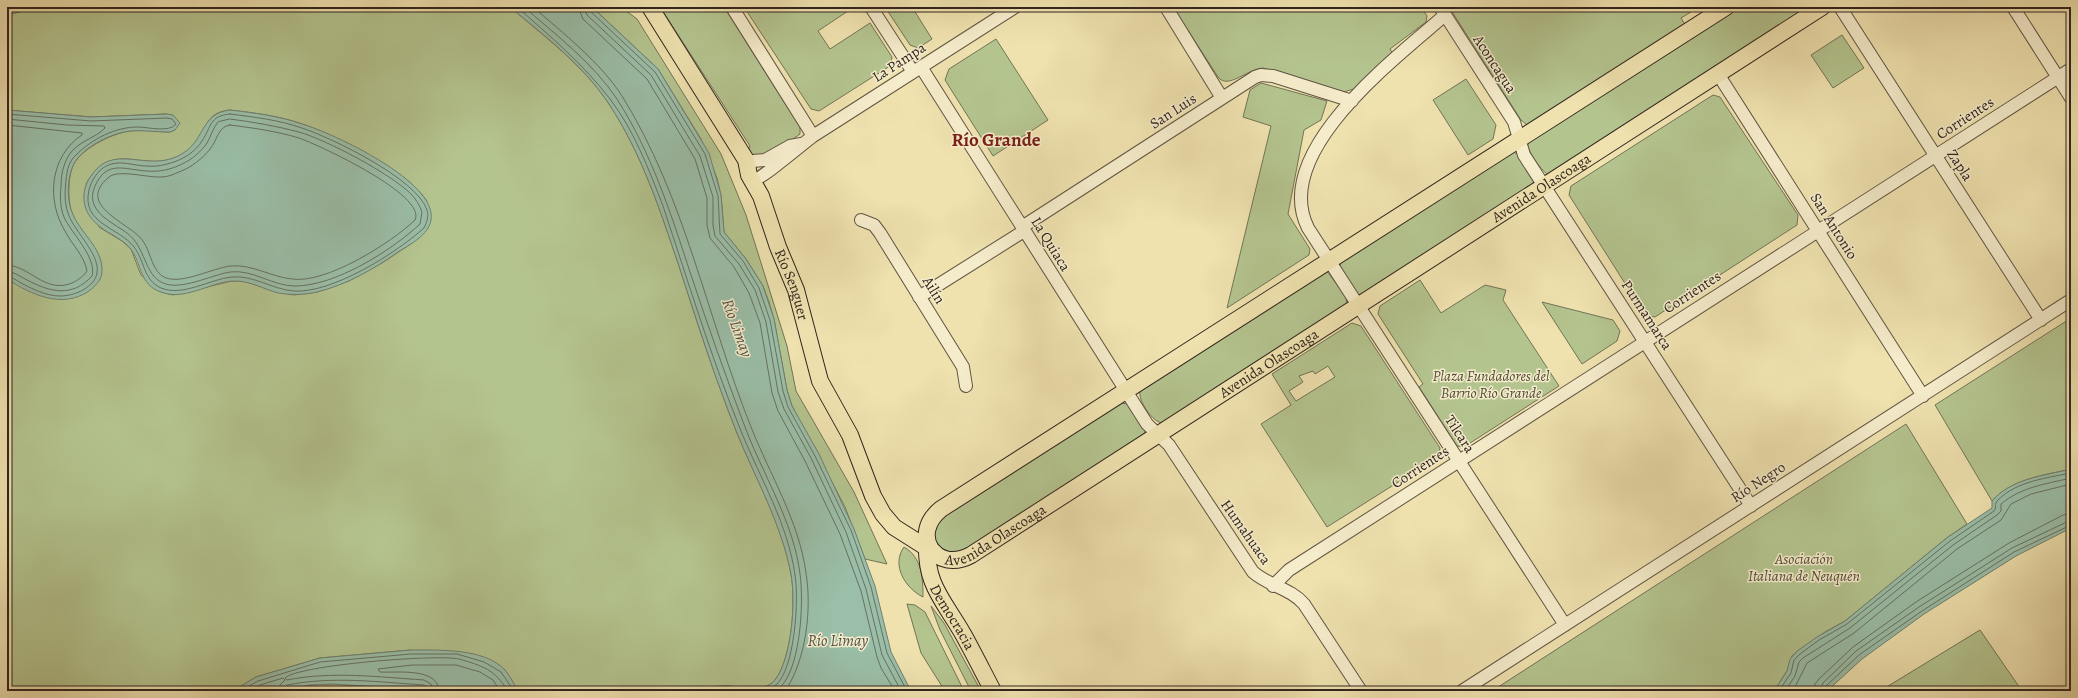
<svg xmlns="http://www.w3.org/2000/svg" width="2078" height="698" font-family="Alegreya,serif">
  <style>
    .green { fill: #b4c48f; stroke: #727456; fill-rule: evenodd }
    .water { fill: #9abea8; stroke: #708071 }
    .lines { fill: none; stroke-linecap: round; stroke-linejoin: round }
    .shore { stroke: #667163; stroke-width: 1 }
    .minor-casing { stroke: #605442; stroke-width: 14 }
    .major-casing { stroke: #31241e; stroke-width: 18 }
    .minor { stroke: #f5eccb; stroke-width: 12 }
    .major { stroke: #efe2af; stroke-width: 16 }
    .labels { text-anchor: middle; dominant-baseline: central; stroke-width: 3; stroke-linejoin: round; paint-order: stroke }
    .street-label { font-size: 15px; fill: #31241e; stroke: #f5eccb }
    .park-label { font-size: 15px; font-style: italic; fill: #524c3a; stroke: #f5eccb }
    .water-label { font-size: 16px; font-style: italic; fill: #505247; stroke: #f5eccb }
    .district-label { font-size: 19px; font-weight: bold; fill: #7a1f14; stroke: #f5eccb }
  </style>
  <rect width="100%" height="100%" fill="#efe2af"/>
  <filter id="stains"><feTurbulence type="fractalNoise" baseFrequency=".005" numOctaves="4"/><feColorMatrix values="0 0 0 0 .2 0 0 0 0 .09 0 0 0 0 .02 0 0 0 .5 -.17"/></filter>
  <radialGradient id="worn" r=".72"><stop offset=".6" stop-color="#630" stop-opacity="0"/><stop offset="1" stop-color="#630" stop-opacity=".3"/></radialGradient>
  <!-- green -->
  <path class="green" d="M38,7H510C544,36 584,66 609,104C642,154 660,210 679,266C697,322 715,378 737,433C756,480 782,523 791,574C796,601 792,658 775,680C762,695 739,685 723,686C713,686 703,689 694,691H518L504,669L411,650L320,658L256,677L233,691H7V279L11,282L92,244C85,234 75,223 71,211C68,198 68,180 72,168C78,150 112,133 130,131C143,129 156,132 170,132L167,114L91,117L7,110V15ZM230,110C255,113 281,116 305,125C328,133 349,145 370,157C392,169 412,180 427,201L412,243L382,263L349,281L317,292L294,295L277,292L244,281H232L173,295L161,292L141,275L131,249L122,241L99,227L86,184C116,132 149,183 191,148C209,133 201,113 230,110Z
    M592,7H621L637,19L721,154L746,215L787,346L796,391L854,492L887,564L865,559L845,507L792,406L787,390L774,319L769,302L763,286L746,259L724,232L721,195L717,178L701,139L658,69Z
    M660,7H724L800,127V134C786,144 764,162 747,153L750,146Z
    M744,7H854L818,31L830,49L870,23L892,57L890,66L819,111L811,109Z
    M885,7H912L932,39L918,48L910,45Z
    M1173,7H1275L1277,10L1283,7H1421L1427,16L1426,22L1390,49L1393,54L1354,89L1343,92L1263,68C1247,69 1228,90 1218,77Z
    M1449,7L1675,8L1699,7L1681,18L1686,26L1528,126L1521,120Z
    M1737,7H1811L1549,175C1543,173 1528,152 1528,145C1528,142 1530,140 1532,137Z
    M1842,35L1864,68L1833,88L1811,55Z
    M996,39L1048,120L993,156L945,80L949,69Z
    M1466,79L1496,125L1493,139L1468,155L1433,100Z
    M1261,83L1327,101L1321,120L1304,130L1288,214L1310,249L1309,255L1227,308L1271,126L1243,117L1250,90Z
    M1713,95L1720,97L1798,215L1797,225L1655,317L1645,315L1569,195L1571,186Z
    M1514,152L1517,154L1533,179L1534,184L1361,295L1358,294L1341,269L1340,263Z
    M1327,271L1346,297L1347,305L1163,423C1153,423 1138,401 1140,391Z
    M1420,280L1441,313L1485,285L1506,290L1503,300L1559,386L1467,445L1463,447L1457,446L1419,387L1423,384L1378,314L1380,306Z
    M1542,302L1613,320L1620,331L1617,341L1582,364Z
    M2071,318V469C2045,475 2011,479 1992,501L1935,405Z
    M1352,323L1361,326L1440,448L1438,457L1327,527L1261,424L1291,405L1272,374ZM1328,366L1335,377L1296,401L1289,391L1303,382L1299,376L1313,371L1315,374Z
    M1120,403L1128,404L1145,430V433L957,556L938,547L933,535L941,515Z
    M1906,424L1967,524L1948,537L1845,621L1825,632L1792,656L1787,671L1774,691H1492Z
    M904,547C922,557 923,579 923,597C905,588 891,565 904,547Z
    M907,604L915,605L925,612L964,691H939L943,688L921,653Z
    M931,606L944,623L981,691H971L940,630Z
    M1980,630L2022,691H1880Z
    M332,684L439,690L446,691H283L309,685Z"/>
  <!-- water -->
  <path class="water" d="M7,7H38L7,15Z
    M510,7H592L658,69L709,153L721,195L724,232L746,259L763,286L774,319L787,390L792,406L819,454L854,529L875,586L891,652L911,691H694C703,689 713,686 723,686C739,685 762,695 775,680C792,658 796,601 791,574C781,523 756,480 737,433C715,378 697,322 679,266C660,210 642,154 609,104C584,66 545,36 510,7Z
    M7,110L91,117L167,114L173,115L180,123L175,130L170,132C156,132 143,130 130,131C112,133 88,145 77,159C67,172 66,198 72,212C79,232 103,248 102,271C102,280 95,286 89,291C62,309 32,295 7,279Z
    M230,110C255,113 279,116 302,124C333,133 438,182 431,220C429,235 409,245 398,252C374,269 346,285 317,292C304,295 291,295 278,293C263,289 249,280 232,281C209,283 184,301 161,292C139,285 142,263 130,248C125,242 119,239 113,235C98,227 83,215 84,196C84,189 87,181 91,176C113,142 146,172 178,156C207,142 198,114 230,110Z
    M2071,469V528L2016,556L1924,614L1862,659L1827,691H1774L1787,671L1790,659L1797,651L1817,637L1845,621L1948,537L1992,508V501C2012,478 2044,476 2071,469Z
    M411,650C438,650 485,648 505,670C510,676 514,684 518,691H446L332,684L309,685L283,691H233L256,677L320,658Z"/>
  <g class="lines">
    <!-- shore -->
    <path class="shore" d="M517,7C550,36 583,64 610,99C634,130 649,170 663,206C688,281 711,357 741,431C760,478 788,524 795,575C799,599 795,668 776,685C773,688 768,689 765,691
      M524,7C556,35 593,63 617,99C652,154 671,214 691,275C708,326 726,377 745,427C763,475 794,523 800,574C804,602 801,675 776,691
      M533,7C563,33 601,63 622,96C685,197 707,317 751,427C770,475 799,521 806,573C812,609 806,661 785,691
      M578,7L583,19L647,79L695,159L707,198V225L710,238L734,267L749,293L760,323L772,393L778,411L805,461L840,534L861,591L877,657L881,668L895,691
      M584,7L587,15L651,75L700,156L713,197V225L715,236L739,264L755,290L766,322L778,392L784,409L811,458L846,532L866,589L882,655L901,691
      M589,7L591,12L655,72L705,154L718,196L720,234L743,261L759,288L770,320L783,391L788,407L815,456L851,530L871,587L887,653L907,691
      M7,114L91,121L167,118L172,119L176,124C169,133 148,127 138,127C115,127 92,139 76,155C69,161 67,170 66,180C65,190 64,202 68,213C75,236 117,267 86,288C79,293 69,296 60,296C46,296 33,289 21,283C16,280 12,277 7,276
      M230,114C254,117 279,120 302,128C332,138 417,179 427,210C429,216 427,222 424,228C396,253 332,294 293,291C272,289 253,275 232,277C210,279 183,297 161,288C143,280 145,261 134,247C119,227 81,224 89,190C91,182 96,173 103,168C118,158 132,166 147,166C157,167 164,165 174,162C185,158 196,151 202,141C212,126 209,116 230,114Z
      M7,119L67,125L104,126L105,128C96,138 78,141 69,155C63,165 61,175 61,187C60,196 60,207 64,217C71,233 97,257 92,276C72,298 50,292 27,280C21,277 14,272 7,271
      M230,119C253,122 276,126 299,132C327,140 391,174 411,194C416,199 420,206 422,212L420,224C391,251 335,286 295,286C272,286 253,269 230,272C211,275 181,291 163,283C144,275 146,247 127,233C112,222 84,211 95,186C107,159 125,170 147,171C159,172 170,170 182,164C191,160 201,152 207,143C211,136 213,128 218,122Z
      M7,125L82,133V135C50,156 46,200 65,231C72,245 84,255 87,271C83,277 78,280 72,283C45,294 30,266 7,265
      M230,125C253,128 276,131 299,138C319,145 427,195 415,220C391,243 326,284 292,279C271,277 252,264 231,266C212,268 184,284 166,278C152,273 151,252 143,241C131,223 74,206 109,177C119,169 148,178 162,177C168,177 174,174 179,172C192,167 202,159 210,149C218,140 217,127 230,125Z
      M240,691L258,681L320,662L411,654H457L484,662L501,672L514,691
      M250,691L260,685L283,678L285,680L280,685L278,691
      M284,691L287,685C332,676 379,682 424,685L427,687L428,691
      M433,691L431,684L424,680C379,677 332,671 287,680L285,678C298,665 438,654 459,659C483,666 494,669 508,691
      M439,691C438,667 397,673 380,672L378,669L412,665H456L480,672L493,680L500,691
      M1779,691L1791,673L1794,660L1800,654L1819,640L1847,624L1950,541L1994,511C1997,507 1994,504 1998,500C2017,481 2047,478 2071,473
      M1785,691L1795,676L1799,662L1803,658L1850,628L1953,545L1997,515L2001,511V504C2021,487 2046,484 2071,478
      M1793,691L1807,663L1854,633L1957,549L2001,520L2011,504L2031,494L2071,484
      M1814,691L1815,684L1819,679L1853,647L1916,602L2009,543L2063,515L2071,514
      M1820,691L1823,683L1856,651L1919,607L2012,548L2071,520
      M1825,691L1826,686L1859,655L1922,611L2014,552L2071,525"/>
    <defs>
      <path id="minor" d="M732,7L813,136
        M871,7L913,72
        M1166,7L1222,98
        M1440,7L1514,122L1524,155L1751,506
        M1840,7L2041,320
        M2013,7L2071,98
        M1445,15C1395,59 1270,152 1308,228L1565,625
        M921,67L1147,424L1169,445L1253,572C1269,586 1290,588 1304,604L1361,691
        M1718,74L1923,396
        M747,168L753,161L765,160L790,146L801,144
        M751,178L753,180C759,181 805,142 813,136L1015,7
        M861,220L874,225L880,233L963,367L966,386
        M1022,227L1255,77L1261,75L1273,76L1352,101
        M919,297L1024,231
        M1273,586L1289,570L2071,69
        M1462,691L2071,300"/>
      <g id="major">
        <path id="s1" d="M650,7L746,160L749,175L761,196L778,247L796,290L820,381L850,435L873,496L883,514L894,527L935,553"/>
        <path id="s2" d="M1726,7L941,509C909,535 936,574 971,555L1822,7"/>
        <path id="s3" d="M927,541C925,585 943,599 963,634C973,652 983,672 993,691"/>
      </g>
    </defs>
    <!-- minor casing -->
    <use href="#minor" class="minor-casing"/>
    <!-- major casing -->
    <use href="#major" class="major-casing"/>
    <!-- minor -->
    <use href="#minor" class="minor"/>
    <!-- major -->
    <use href="#major" class="major"/>
  </g>
  <g class="labels">
    <!-- street labels -->
    <g class="street-label">
      <text transform="translate(899 62) rotate(-33)">La Pampa</text>
      <text transform="translate(1495 64) rotate(57)">Aconcagua</text>
      <text transform="translate(1173 111) rotate(-33)">San Luis</text>
      <text transform="translate(1965 118) rotate(-33)">Corrientes</text>
      <text transform="translate(1960 165) rotate(57)">Zapla</text>
      <text stroke="none"><textPath href="#s2" startOffset="1700">Avenida Olascoaga</textPath></text>
      <text transform="translate(1834 226) rotate(58)">San Antonio</text>
      <text transform="translate(1051 244) rotate(58)">La Quiaca</text>
      <text stroke="none"><textPath href="#s1" startOffset="314">Río Senguer</textPath></text>
      <text transform="translate(934 290) rotate(58)">Ailín</text>
      <text transform="translate(1692 292) rotate(-33)">Corrientes</text>
      <text transform="translate(1647 315) rotate(57)">Purmamarca</text>
      <text stroke="none"><textPath href="#s2" startOffset="1376">Avenida Olascoaga</textPath></text>
      <text transform="translate(1460 434) rotate(57)">Tilcara</text>
      <text transform="translate(1420 467) rotate(-33)">Corrientes</text>
      <text transform="translate(1758 482) rotate(-33)">Río Negro</text>
      <text stroke="none"><textPath href="#s2" startOffset="1052">Avenida Olascoaga</textPath></text>
      <text transform="translate(1246 532) rotate(55)">Humahuaca</text>
      <text stroke="none"><textPath href="#s3" startOffset="82">Democracia</textPath></text>
    </g>
    <!-- park labels -->
    <g class="park-label">
      <text x="1491" y="376">Plaza Fundadores del<tspan x="1491" dy="17">Barrio Río Grande</tspan></text>
      <text x="1804" y="559">Asociación<tspan x="1804" dy="17">Italiana de Neuquén</tspan></text>
    </g>
    <!-- water labels -->
    <g class="water-label">
      <text transform="translate(737 328) rotate(70)">Río Limay</text>
      <text x="838" y="641">Río Limay</text>
    </g>
    <!-- district labels -->
    <g class="district-label">
      <text x="996" y="140">Río Grande</text>
    </g>
  </g>
  <!-- margin -->
  <rect width="2078" height="698" fill="none" stroke="#efe2af" stroke-width="24"/>
  <rect x="8" y="8" width="2062" height="682" fill="none" stroke="#31241e" stroke-width="2"/>
  <rect x="12" y="12" width="2054" height="674" fill="none" stroke="#31241e"/>
  <rect width="100%" height="100%" filter="url(#stains)"/>
  <rect width="100%" height="100%" fill="url(#worn)"/>
</svg>
